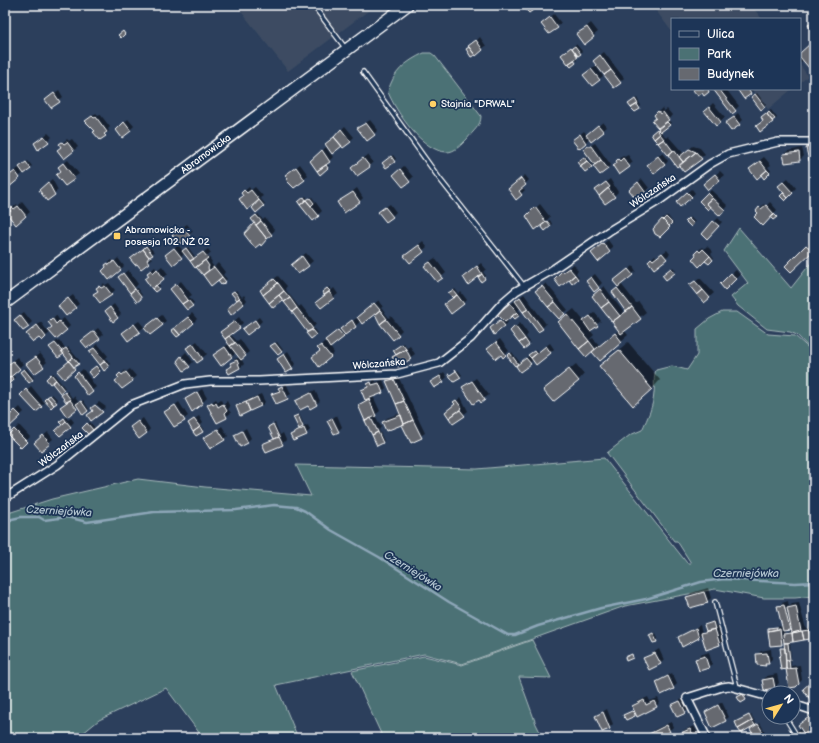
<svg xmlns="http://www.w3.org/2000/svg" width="819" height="743" font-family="'Balsamiq Sans',sans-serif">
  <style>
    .built { fill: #3d4c62 }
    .green { fill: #4b7174; stroke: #a5b8ba }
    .shadow { fill: #0007; fill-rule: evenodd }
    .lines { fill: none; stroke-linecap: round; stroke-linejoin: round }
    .stream { stroke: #8ea7b9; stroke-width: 2.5 }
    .building { fill: #666970; stroke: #fff }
    .service-casing { stroke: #fff; stroke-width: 6 }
    .minor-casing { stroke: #fff; stroke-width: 10 }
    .primary-casing { stroke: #fff; stroke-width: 14 }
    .service { stroke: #1d3557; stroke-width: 3.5 }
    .minor { stroke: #1d3557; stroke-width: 7 }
    .primary { stroke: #1d3557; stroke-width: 11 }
    .poi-dot { fill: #ffd166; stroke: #1d3557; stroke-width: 1.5 }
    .labels { text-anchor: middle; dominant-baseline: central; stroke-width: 3.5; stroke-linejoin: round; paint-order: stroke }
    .poi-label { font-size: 10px; fill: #fff; stroke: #1d3557; text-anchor: start }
    .street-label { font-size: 10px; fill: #fff; stroke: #1d3557 }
    .water-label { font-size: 11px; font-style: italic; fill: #b3c5d0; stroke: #1d3557 }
  </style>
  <rect width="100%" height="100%" fill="#2c3f5c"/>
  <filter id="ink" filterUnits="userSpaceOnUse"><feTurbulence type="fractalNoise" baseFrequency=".025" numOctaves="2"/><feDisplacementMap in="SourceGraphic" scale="8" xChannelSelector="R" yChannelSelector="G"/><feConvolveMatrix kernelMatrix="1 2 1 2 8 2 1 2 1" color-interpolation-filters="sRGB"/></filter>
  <g filter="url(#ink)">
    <!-- built -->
    <path class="built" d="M236,5H376L288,71Z
      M652,5H751L762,19H672V32Z
      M800,65L808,76L800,83Z
      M751,89H792L768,109Z"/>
    <!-- green -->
    <path class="green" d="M424,53H431L435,56L481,116C481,126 473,131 467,139C462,144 455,152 447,152C423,152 396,112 388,92C393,72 405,62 424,53Z
      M739,228L791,288L814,259V596L795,598H764L715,589L625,606L462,664L424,654L276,685L298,738H203L166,688L99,720L77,738H5V514L52,499L138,479L205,487L311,496L296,465L477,469L604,458L687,563H691L677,541H674L607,453L630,435L642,430C648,417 653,407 654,393C655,385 653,378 656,370L672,366L687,370L697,355V329L709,319L722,312H737L768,334L795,336L814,353L797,335L790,332L767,329L738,306L731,297L748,283L724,251Z
      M532,640L551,678L519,677L536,724L543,738H383L352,671L424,656L462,665Z"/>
    <!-- shadow -->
    <path class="shadow" d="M554,14L561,23L550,33L543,24Z
      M591,23L598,32L584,43L578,34Z
      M480,37L486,46L472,56L467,50Z
      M814,41V73L803,60L800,63V54Z
      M576,44L582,51L576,58L577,60L571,66L573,61L567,51Z
      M604,52L624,78L614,87L599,67L598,69L603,76L599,79L588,71L597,65L598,57Z
      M715,89H726L739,106L735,110Z
      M738,89H754L750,93Z
      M59,90L63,97L51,106V96Z
      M757,93L766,105L761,109L752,97Z
      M637,98L641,106L635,111L631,102Z
      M713,103L725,117L717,124L705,111Z
      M662,108L664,111L667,109L672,115L668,120L671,123L661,131L666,138L668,136L684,154L693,146L700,148L705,154L685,171L652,134L659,128L653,121L657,117L655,115Z
      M771,110L777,118L760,130L757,126L764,120L766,113Z
      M96,113L98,115L100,114L110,127L108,129L109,131L100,139L96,131L86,121Z
      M738,113L743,120L732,130L731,119Z
      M128,119L134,126L130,130H117Z
      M370,120L378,130L374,134L358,128Z
      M603,122L607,127L579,147L578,136L584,131L587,135Z
      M345,126L354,137L350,141L338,133Z
      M48,133L52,137L48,141L39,140Z
      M67,139L69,141L72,139L78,147L64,158L61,144Z
      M595,143L611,165L601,174L594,164L591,166L580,160L586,156L592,164L593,163L585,149Z
      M814,146V159L810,160L808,148Z
      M326,147L333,157L327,163L329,166L320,173L322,168L311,162Z
      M802,148L804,156L800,160L784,155L788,151Z
      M662,153L668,161L665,165L652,161Z
      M368,155L373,162L369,166L356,164Z
      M393,155L396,159L386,167L385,161Z
      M623,155L624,157L628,155L633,162L619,174L617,161Z
      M764,157L771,165L768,167L771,171L764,177L754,165Z
      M68,160L79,174L65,184L62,171L63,164Z
      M28,161L32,166L8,186L5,182V175L9,172L11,174Z
      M300,164L308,175L304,179L289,182L286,175Z
      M404,166L413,177L409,181L398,171Z
      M720,171L724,175L709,188V180Z
      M525,175L529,180L522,187L525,190L517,198L513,185Z
      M788,178L796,188L785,199L782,196L785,193L779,186Z
      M52,179L58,190L48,199L44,186Z
      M610,179L618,192L614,196L600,187Z
      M642,179L649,188L645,192L634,186Z
      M249,187L251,190L255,187L263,196L260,198L265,204L256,211L257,205L242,193Z
      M357,188L363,198L359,202L338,203Z
      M692,189L695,193L691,197L681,198Z
      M711,190L728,206L720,215L710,206L708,208L701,201Z
      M306,196L308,199L312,197L322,211L318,215L299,202Z
      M22,202L30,212L16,224L11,209L17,204L18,206Z
      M770,202L777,210L763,224L757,211L764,204L766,206Z
      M390,204L396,212L387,221L384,208Z
      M540,204L550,217L545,222L550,220L552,224L545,230L531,212Z
      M258,214L263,220L265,218L275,230L261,244L245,234L256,223L252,219Z
      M666,216H668L673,223L659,236L662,219Z
      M690,217L695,222L691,226L686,221Z
      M718,218L722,222L707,238L703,234Z
      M187,224L193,231L189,235L177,231Z
      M608,240L613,247L598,260L592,253Z
      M423,241L427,247L410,261L406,256Z
      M811,242L814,245V248L791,271L786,266Z
      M148,245L154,252L150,256L152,258L141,267L142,250L149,259L150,257L144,249Z
      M178,245L183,251L188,247L196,258L208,249L211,253L208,256L212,262L211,263L214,267L218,263L225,272L223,275L227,279L221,284V277L211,285L185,253L181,257L170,251Z
      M707,246L713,252L711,254L714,258L709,263L707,261L711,257L709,255L699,266L696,253L702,247L704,249Z
      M667,250L670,254L654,268L649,261L655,255L657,257Z
      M306,253L313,261L299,273L296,261Z
      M118,258L124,266L120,270L106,265L112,260L114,262Z
      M435,258L446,273L437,281L429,262Z
      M481,263L486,269L483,272L486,276L481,280L478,276L468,274Z
      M574,264L578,271L576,273L579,277L577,279L572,282L570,278L555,279L566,268L567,269Z
      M162,266L168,274L158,283L160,286L155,291L148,273L155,267L157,270Z
      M633,266L636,271L621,284L636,303L639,302L646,312L624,330L628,335L600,359L565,316L574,309L584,321L595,312L601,321L590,330L594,335L589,340L593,338L600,346L619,330L597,292L604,286L624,313L627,311L617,288L619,287L614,281Z
      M673,267L676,271L674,272L665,274Z
      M128,270L138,284L133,290L137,288L142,295L137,301L123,274Z
      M736,270L740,275L725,289L721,284Z
      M595,274L602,283L598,287L591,277Z
      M278,276L287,286L285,289L299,307L301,305L316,324L313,328L317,333L315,335L309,332L283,298L265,286Z
      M700,278L714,293L704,302L695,282Z
      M181,281L192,295L189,297L194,303L187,309L176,285Z
      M104,283L105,285L109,283L115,290L111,294H95Z
      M546,283L568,310L564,313L541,288Z
      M329,287L332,290L334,288L338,294L322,307L325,295L323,292Z
      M455,289L459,294L461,292L467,300L463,304L450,293Z
      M236,290L242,297L244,295L247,300L244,304L233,293Z
      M524,294L546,324L539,331L521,307L518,310L521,313L515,318L512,315L507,319L508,322L505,326L495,325L503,319V310Z
      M73,295L79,304L75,307L64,302Z
      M379,300L383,306L381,308L389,318L391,316L402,330L398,334L393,338L378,310L361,321L330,347L334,353L331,357L320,351L318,348L330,336L357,318Z
      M114,304L121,314L117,318L106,311Z
      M24,312L32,322L28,326L19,316Z
      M192,313L197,319L193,323L180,324Z
      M56,315L60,321L64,318L70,326L66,330L51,332L45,337L31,330L41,322L48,332L53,327L49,322Z
      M162,315L166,321L162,324H149Z
      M239,317L243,323L230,334L237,341L240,339L249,352L241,358L244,364L240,368L227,369L235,359L240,357L236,352L232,357L214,355L230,343L227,339L230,336L221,332Z
      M259,317L262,321L258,325L244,329Z
      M139,321L144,327L128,340L127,329Z
      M520,323L528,334L526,337L530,342L524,348L515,327Z
      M98,328L103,334L99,338L87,337Z
      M500,339L509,351L505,354L492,345Z
      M59,340L66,349L68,347L80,361L64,377L58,371L70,360L64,353L58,357L54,343Z
      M197,341L207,354L197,362L188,348Z
      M277,342L283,350L278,354L273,344Z
      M628,342L660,380L652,389L609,358Z
      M404,343L407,348L410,346L415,354L398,366L397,354L394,350Z
      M550,343L554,349L550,353L533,360L520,371L509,356L512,352L520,363L536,350L538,352Z
      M98,344L108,356L106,358L110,364L104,369L91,351Z
      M288,351L296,364L286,372L278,359Z
      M186,352L193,362L189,366L180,358Z
      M40,353L47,362L34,373L31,361Z
      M17,357L23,364L12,374L15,378L10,382L5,376V367Z
      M576,364L584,374L578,381L544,390Z
      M98,365L101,369L93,376L89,372Z
      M26,368L34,378L29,382L22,372Z
      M83,369L96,387L88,394L75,376Z
      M130,369L136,376L132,380L116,381L125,370L126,372Z
      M458,370L462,375L454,381L452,374Z
      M444,372L447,377L443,381L431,382Z
      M53,373L65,388L60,392L48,379Z
      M398,376L425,433L411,442L403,423L383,422L387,418L401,413L387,381L391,377Z
      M476,378L489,395L481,401L463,388Z
      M375,379L376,382L383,380L386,388L382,392L373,396L380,411L375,415L381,427L379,430L384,441L382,443L359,405L366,399L363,390Z
      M286,383L291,394L276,403L272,395Z
      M5,386L8,390L5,394Z
      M31,386L44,402L52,394L58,400L51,407L46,401L41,406L26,391Z
      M202,389L207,398L203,402L186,400Z
      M315,390L320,401L316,404L309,405L297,401L301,397Z
      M67,391L72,398L74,396L79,403L83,400L89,409L88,411L78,406L76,408L61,407L67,402L63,395Z
      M261,394L265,402L261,406L237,407L241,403Z
      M461,397L468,411L453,423L446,412L456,404L455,402Z
      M216,399L218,402L221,400L223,404L227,401L230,407L228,409L231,413L218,422L208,405Z
      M99,402L106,407L103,410L97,405L96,407L101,412H92L94,410L92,408Z
      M179,402L188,416L175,426L166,412Z
      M20,407L24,412L6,429L5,421Z
      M299,414L304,425L301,428L308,425L310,430L306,434L291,435L300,429L294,418Z
      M337,415L342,427L338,431L328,421Z
      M199,416L203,423L201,425L204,429L202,431L189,423Z
      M66,417L68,420L71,418L74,422L70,426L63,425L61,422Z
      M143,418L150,429L147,433L132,427Z
      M90,422L95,428L89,434L84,428Z
      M275,423L280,435L283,433L286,440L282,444L263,445L274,438L269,427Z
      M19,425L30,437L21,446L10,435Z
      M222,426L228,436L224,440L205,438Z
      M246,428L251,438L247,442L236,435Z
      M48,432L53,439L41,449L40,439Z
      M708,588L711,598L707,602L687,597L691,593Z
      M788,601L789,607L792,604L799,603L806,629L814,626V637L790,641L791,666L800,665L802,680L796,686L787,668L781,669V649L785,645V641L781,644L771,645L769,628L783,626L779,607L782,603ZM791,627L792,630L785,634L784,630Z
      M715,621L716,626L719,625L723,641L719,644L702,634L698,637H679L700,625L702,633L706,629L707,623Z
      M655,632L658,639L656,641L650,635Z
      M659,649L664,660L660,664L644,659Z
      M771,649L772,659L765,665L757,655L761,651Z
      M709,652L712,664L708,667L696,659L700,655Z
      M672,673L677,684L673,688L657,682Z
      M777,674L779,683L775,687L765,689L763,680L767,676Z
      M745,693L747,697L741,702L738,697Z
      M648,697L650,701L658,698L660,703L656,706L634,716L625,715L634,710L633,706L637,702Z
      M684,698L689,709L685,712L672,705Z
      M722,702L729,717L725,720L706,712Z
      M607,709L613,724L609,728L596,716Z
      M814,712V738H811L812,736L808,738L799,725Z
      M751,715L757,725L760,723L765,732L756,737L750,727L737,722Z
      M671,722L673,727L669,731L652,738L650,734L654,730Z
      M694,726L699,735L696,738H681L680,734L684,730Z
      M800,729L804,738H785L790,734Z"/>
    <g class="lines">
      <!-- stream -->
      <path class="stream" d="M5,524L12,519L21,517H39L44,520L67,517L87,522L154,512L236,510L274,505L296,507L305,511L331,530L379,557L449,602L508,635H515L538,626L601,608L646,599L701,582L724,579L795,583L814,582"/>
    </g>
    <!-- building -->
    <path class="building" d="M522,5H540L529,13Z
      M550,17L558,28L549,34L541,24Z
      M814,20V32H813L808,25Z
      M587,27L594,37L584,45L576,34Z
      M123,31L125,34L121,38L118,35Z
      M476,40L483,50L476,56L468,46Z
      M811,43L814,47V74L800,57V53Z
      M575,46L581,54L578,56L572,48Z
      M469,47L475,55L471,57L466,49Z
      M571,47L578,57L568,64L561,55Z
      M600,55L611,70L604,75L593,61Z
      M574,60L576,63L571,67L568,64Z
      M591,69L600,80L592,86L583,75Z
      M611,70L621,83L614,88L604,75Z
      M692,89H708L709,92L704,96L702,93L698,96Z
      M713,89H719L736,111L732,114Z
      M737,89H748L751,94L744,99Z
      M54,93L60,102L51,108L45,100Z
      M755,94L765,107L761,110L751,97Z
      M635,99L638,104L631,108L628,104Z
      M637,104L640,109L635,112L631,108Z
      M709,107L721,122L716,126L704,111Z
      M658,111L660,114L663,112L669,120L658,128L652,121L656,118L654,115Z
      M769,112L775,119L772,121L767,114Z
      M766,113L773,122L760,132L756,126L763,121L761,117Z
      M92,116L94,118L96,117L107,132L104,134L106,136L100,140L93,132L95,131L85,121Z
      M734,117L740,125L731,131L725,123Z
      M124,122L131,131L122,138L116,130Z
      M667,122L670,125L661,132L658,129Z
      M366,123L375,135L367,141L357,128Z
      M598,125L604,132L591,142L586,135Z
      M341,129L351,142L343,148L334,137Z
      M657,129L660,134L654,139L651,134Z
      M580,134L586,143L579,149L572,140Z
      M660,134L664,139L658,143L654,139Z
      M44,136L49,142L38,150L34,143Z
      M334,137L342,146L332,154L325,144Z
      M664,139L673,151L668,155L658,143Z
      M62,142L64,144L67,142L74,151L64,159L57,150L61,147L59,144Z
      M587,146H591L601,160L595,165L583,149Z
      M812,147L814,160L809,161L806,148Z
      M689,149L696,152L683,162L679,157Z
      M322,150L330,162L317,171L310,161Z
      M674,150L683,162L677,167L668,155Z
      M696,152L702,159L684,172L679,166Z
      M799,152L800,161L785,163L783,154Z
      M391,156L395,162L386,168L382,163Z
      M658,156L665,165L654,174L647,165Z
      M584,157L587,161L580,166L577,162Z
      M363,158L370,167L357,176L351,168Z
      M623,158L630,167L619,175L613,166L617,163L616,161L618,159L620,161Z
      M601,160L608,169L600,175L593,166Z
      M587,161L592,167L585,172L580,166Z
      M760,161L767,170L757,179L749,169Z
      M26,162L31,169L24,174L19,167Z
      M63,163L75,179L65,186L56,175L61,171L58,167Z
      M326,165L328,168L320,175L317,171Z
      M296,167L305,180L294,188L286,180L288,179L285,175Z
      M400,169L410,182L403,187L393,175Z
      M767,170L770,173L764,179L761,175Z
      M15,171L20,178L8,188L5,184V175L7,177Z
      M715,174L720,180L708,190L703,184Z
      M521,178L526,185L519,191L522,195L516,200L508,189Z
      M48,182L55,195L47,201L39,190Z
      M606,182L610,187L599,196L595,190Z
      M638,182L646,193L637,200L629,190Z
      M783,182L793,193L788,198L778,186Z
      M608,188L615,197L605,204L599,196Z
      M244,190L247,193L251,190L259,200L247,210L239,199L243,196L241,193Z
      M353,192L360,202L344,213L337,202Z
      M687,192L692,197L680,207L676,202Z
      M707,193L712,198L706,203L710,207L708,210L699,201Z
      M783,193L788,198L785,201L780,196Z
      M304,197L306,200L300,205L298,202Z
      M310,198L314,203L311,206L306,200Z
      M712,198L725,210L720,216L706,203Z
      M259,200L264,206L256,213L252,208Z
      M306,200L319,216L313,221L300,205Z
      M766,205L774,214L763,226L754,217L758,213L756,211L759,207L761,209Z
      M18,206L26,216L16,225L7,214L11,211L9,209L12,207L14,209Z
      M385,207L393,217L386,222L378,212Z
      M535,207L546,222L535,230L526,216Z
      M774,214L777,217L773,220L771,218Z
      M256,215L261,221L256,225L251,219Z
      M666,217L672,223L669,226L663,220Z
      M688,218L694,224L691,227L685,221Z
      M662,219L670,227L660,237L655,234L653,229Z
      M261,221L272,235L267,239L256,225Z
      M547,221L551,226L545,231L541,226Z
      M713,221L719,226L707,239L702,234Z
      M254,223L267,239L261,246L260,244L255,248L244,234Z
      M182,227L190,236L180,244L172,235Z
      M603,243L610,252L598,262L591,253Z
      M419,245L424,252L410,263L404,256Z
      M806,245L813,251L791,272L785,266Z
      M146,246L153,255L149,257L143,249Z
      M174,248L182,258L173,265L165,255Z
      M186,248L194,259L190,261L182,251Z
      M143,249L149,257L147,260L149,263L141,269L137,264L135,265L130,259Z
      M703,249L710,256L699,267L692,259L696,255L695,253L698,250L700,252Z
      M203,252L208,258L195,268L190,261Z
      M662,253L667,259L654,269L648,261L651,258L653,260Z
      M302,256L309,266L298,274L291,265Z
      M710,256L713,260L709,264L705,261Z
      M205,260L209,266L208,268L209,270L203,275L196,267Z
      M114,261L121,270L109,280L102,271L106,267L105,265L108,263L109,265Z
      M430,262L443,278L437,282L424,266Z
      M477,266L482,274L468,285L463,277Z
      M214,267L222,277L211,286L203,275Z
      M569,268L575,275L560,287L554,279L562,271L563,272Z
      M671,268L675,273L666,280L662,275Z
      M157,269L164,279L152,289L145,279L149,276L147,273L151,270L153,273Z
      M628,269L633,275L618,287L613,281Z
      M123,273L135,289L130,293L118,277Z
      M731,273L736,279L725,290L720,284Z
      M482,274L485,279L481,282L478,277Z
      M575,275L578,279L572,284L569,280Z
      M222,277L226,282L221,285L218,281Z
      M591,277L599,288L594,292L586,281Z
      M274,279L278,283L263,295L260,290Z
      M695,281L703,290L697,295L689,285Z
      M278,283L284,291L269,303L263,295Z
      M176,284L188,300L182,304L170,289Z
      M156,285L159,289L155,292L152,289Z
      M99,286L101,288L105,286L112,295L100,303L93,294L98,291L96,288Z
      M542,286L555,302L548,307L535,291Z
      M327,288L330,291L324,295L322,292Z
      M617,288L632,307L626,312L612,292Z
      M135,289L141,297V299L137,302L130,293Z
      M600,289L609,302L601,308L592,296Z
      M453,290L457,295L453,298L448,293Z
      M703,290L710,298L704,303L697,295Z
      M234,291L240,298L237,300L231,293Z
      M284,291L290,298L284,302L279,295Z
      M329,292L334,298L321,308L316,302Z
      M279,295L283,300L273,308L269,303Z
      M457,295L464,304L451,314L444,304Z
      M520,297L528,309L523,312L515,301Z
      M68,298L76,308L66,316L58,306Z
      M239,298L244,304L231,315L227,309Z
      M290,298L297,308L292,312L284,302Z
      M188,300L193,306L187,310L182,304Z
      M555,302L565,314L559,319L548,307Z
      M609,302L620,316L612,322L601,308Z
      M374,303L380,310L362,324L357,317Z
      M510,303L517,312L505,322L497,314Z
      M110,307L118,318L113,322L105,311Z
      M632,307L641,319L621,334L612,322Z
      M297,308L313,329L307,332L292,312Z
      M528,309L543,329L538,332L523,312Z
      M380,310L387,319L380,324L375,314Z
      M517,312L520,315L515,319L512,316Z
      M567,314L589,341L579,349L558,322Z
      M20,315L29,327L23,331L14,320Z
      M590,316L598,326L590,331L583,321Z
      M188,317L194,323L180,335L174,328Z
      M52,318L56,324L59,321L67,330L56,339L48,330L52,327L48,322Z
      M157,318L163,325L150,335L144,328Z
      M386,319L399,335L393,340L380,324Z
      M255,320L259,326L247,335L242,329Z
      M352,320L356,327L345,335L340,329Z
      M500,320L505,326L494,335L490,328Z
      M235,321L240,328L225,339L220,332Z
      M134,324L140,332L128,341L122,333Z
      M37,325L46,337L42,341L39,338L33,342L26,334Z
      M515,326L525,339L519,343L510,331Z
      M174,328L180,335L177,337L171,330Z
      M312,330L316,335L311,339L306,333Z
      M338,330L344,337L330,348L325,340Z
      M94,331L100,339L87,348L81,341Z
      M615,333L622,342L600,361L592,352Z
      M229,336L235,343L230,346L225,339Z
      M525,339L529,345L524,349L519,343Z
      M589,341L595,349L586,357L579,349Z
      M235,342L246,356L241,360L230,346Z
      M496,342L506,355L503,358L501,355L496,359L487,349Z
      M55,343L64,354L58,358L49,347Z
      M275,343L282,352L278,355L270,346Z
      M193,344L203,359L197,363L186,348Z
      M402,344L406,349L396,355L393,350Z
      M321,345L331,357L319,367L312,357L320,351L317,348Z
      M546,346L551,353L536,365L531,358Z
      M225,347L232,357L221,366L213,355Z
      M66,348L73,357L69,361L61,351Z
      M94,348L105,361L100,365L89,351Z
      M406,349L411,359L398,367L392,357Z
      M619,350L652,389L633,406L599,366Z
      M534,351L536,354L531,358L528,355Z
      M510,353L518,364L515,366L507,356Z
      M284,354L293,369L286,373L277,359Z
      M181,356L190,367L184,371L177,361Z
      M36,357L44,367L34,374L26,364Z
      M73,357L79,364L74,367L69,361Z
      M526,358L531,364L520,372L516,366Z
      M237,360L240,368L229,374L226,369L232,366L230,363Z
      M13,361L20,369L7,380L5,367Z
      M69,361L75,369L64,379L57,371Z
      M105,361L109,367L104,371L100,365Z
      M96,366L100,371L93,378L88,372Z
      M24,369L33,380L29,383L20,372Z
      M455,369L461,378L454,382L448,374L450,375L456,371Z
      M569,369L579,381L553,402L543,390Z
      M78,372L93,392L88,396L74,376Z
      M126,372L133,381L122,389L115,381L119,378L117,376L120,373L122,375Z
      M51,374L56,380L50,384L46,379Z
      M11,376L14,380L10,384L7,380Z
      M440,376L444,382L434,388L430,382Z
      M394,379L404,401L396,404L386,381Z
      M56,380L64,390L60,393L52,383Z
      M472,381L485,400L481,403L479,400L473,404L462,387Z
      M371,382L372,385L379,383L383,393L365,400L361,390L368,387L367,384Z
      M282,386L288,399L276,404L271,394L280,391L278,388Z
      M26,389L42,407L36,412L20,395Z
      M65,392L71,400L66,402L61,395Z
      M197,392L203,403L192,412L185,399Z
      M311,393L317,405L310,409L308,406L300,410L295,401Z
      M50,395L57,403L54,405L47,397Z
      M47,397L54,405L51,408L44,400Z
      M257,397L261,406L250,411L246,402Z
      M369,399L376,416L365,421L358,405Z
      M70,400L77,409L67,417L60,407Z
      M456,400L462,408L449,418L445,412L455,404L453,402Z
      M81,401L88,411L83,415L76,404Z
      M404,401L413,420L404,424L396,404Z
      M212,402L213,405L216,403L218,407L223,404L227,411L225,413L227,418L217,423L207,405Z
      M246,402L250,411L240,416L236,406Z
      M95,405L103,412L91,421L87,415L93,411L91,408Z
      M175,405L185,421L174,427L164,412Z
      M15,410L21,416L6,430L5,420Z
      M460,410L465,416L453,424L449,418Z
      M298,415L303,427L299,429L293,417Z
      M401,415L404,424L386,431L382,422Z
      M64,418L66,421L62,425L59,422Z
      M332,418L339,432L334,434L327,421Z
      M371,418L378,432L372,435L365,421Z
      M194,419L200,427L193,432L188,423Z
      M413,420L422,438L411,443L402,425Z
      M66,421L71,427L60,436L55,431Z
      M138,421L147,433L139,439L130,427Z
      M87,423L94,431L89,435L82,428Z
      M273,424L279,437L274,439L268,427Z
      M200,427L203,432L196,436L193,432Z
      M304,428L307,435L293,441L290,435Z
      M14,429L27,442L21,448L8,435Z
      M218,429L225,440L210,449L203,438Z
      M242,431L248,443L240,447L234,435Z
      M378,432L383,443L377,446L372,435Z
      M43,435L50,444L41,451L34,443Z
      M279,437L283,445L266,452L262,444Z
      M704,592L708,603L690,608L686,597Z
      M784,605L790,630L783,631L777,606Z
      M796,606L801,631L792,633L787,608Z
      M713,622L715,629L706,631L704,625Z
      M777,627V629L768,631V628Z
      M696,628L699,638L682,647L678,637Z
      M715,629L720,645L706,650L701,633Z
      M780,629L782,645L770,646L768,631Z
      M814,629V638L810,639L809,630Z
      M809,630L810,639L804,640L802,631Z
      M802,631L804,640L793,642L792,633Z
      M653,633L657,642L653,643L649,635Z
      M792,633L793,642L784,643L783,634Z
      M784,643H788L790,660H786Z
      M780,648H785L786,669L781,670L779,657L781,655Z
      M655,653L661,664L649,670L643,658Z
      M767,653L769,664H765L766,666L757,665L756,654Z
      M632,654L633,658L626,661L625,657Z
      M705,656L709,668L699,671L695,659Z
      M786,660H789L790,669H786Z
      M796,668L799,684L796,687L789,688L786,669Z
      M668,676L674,689L661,695L656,682Z
      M773,678L775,688L764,690L762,680Z
      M812,681L814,683V692L808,697L803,689Z
      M814,692V704L808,697Z
      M743,694L746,700L741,703L737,697Z
      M644,700L646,705L654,701L657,707L637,717L632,706Z
      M680,701L686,713L677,717L671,705Z
      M718,705L726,721L712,728L705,712Z
      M632,711L635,714V716L626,720L623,715Z
      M603,712L610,729L602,732L595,716Z
      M749,715L752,721L738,729L735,722Z
      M809,717L814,724V736L807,738L798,725Z
      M752,721L755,725L741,733L738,729Z
      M758,724L764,734L755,738L750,729Z
      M667,725L670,732L658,738H651L649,734Z
      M690,729L695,738H680L678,734Z"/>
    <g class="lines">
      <defs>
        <path id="service" d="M313,5L346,49
          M363,72L439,178L524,286
          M715,602L737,687
          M785,717L798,738"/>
        <path id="minor" d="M5,498L57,465L131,405L185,384L210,381H259L397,374L439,363L471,338L502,303L516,291L549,272L609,231L660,200L710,164L728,154L778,142H814
          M793,704L814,711
          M707,738L687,698L722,687L729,686L769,697"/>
        <g id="primary">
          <path id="s1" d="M5,303L407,5"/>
        </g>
      </defs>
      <!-- service casing -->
      <use href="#service" class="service-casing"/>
      <!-- minor casing -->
      <use href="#minor" class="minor-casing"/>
      <!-- primary casing -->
      <use href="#primary" class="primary-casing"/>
      <!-- service -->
      <use href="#service" class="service"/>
      <!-- minor -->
      <use href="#minor" class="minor"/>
      <!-- primary -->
      <use href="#primary" class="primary"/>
    </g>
  </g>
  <!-- markers -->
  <g class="poi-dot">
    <circle cx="433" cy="104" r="4"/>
    <rect x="113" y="232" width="8" height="8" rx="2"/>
  </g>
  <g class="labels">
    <!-- poi labels -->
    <g class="poi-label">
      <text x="441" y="104">Stajnia "DRWAL"</text>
      <text x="125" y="230">Abramowicka -<tspan x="125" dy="12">posesja 102 NŻ 02</tspan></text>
    </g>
    <!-- street labels -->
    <g class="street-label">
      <text stroke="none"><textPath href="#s1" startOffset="250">Abramowicka</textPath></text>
      <text transform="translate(653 191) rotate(-34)">Wólczańska</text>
      <text transform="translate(379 364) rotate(-5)">Wólczańska</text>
      <text transform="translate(61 449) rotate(-37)">Wólczańska</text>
    </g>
    <!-- water labels -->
    <g class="water-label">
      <text transform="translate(59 511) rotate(3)">Czerniejówka</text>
      <text transform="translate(413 571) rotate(32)">Czerniejówka</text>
      <text x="746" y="573">Czerniejówka</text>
    </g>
  </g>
  <!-- margin -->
  <rect width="819" height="743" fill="none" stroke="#1d3557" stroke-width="20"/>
  <rect x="10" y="10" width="799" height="723" fill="none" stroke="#fff" stroke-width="1.5" filter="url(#ink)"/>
  <!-- legend -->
  <rect x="671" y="18" width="130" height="72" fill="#1d3557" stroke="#77869a"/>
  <rect x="679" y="31" width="20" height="6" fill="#1d3557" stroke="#77869a"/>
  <text x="707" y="38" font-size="12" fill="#ffffff">Ulica</text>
  <rect x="679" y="48" width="20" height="12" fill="#4b7174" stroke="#77869a"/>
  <text x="707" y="58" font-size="12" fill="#ffffff">Park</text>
  <rect x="679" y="68" width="20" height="12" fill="#666970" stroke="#77869a"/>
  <text x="707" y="78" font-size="12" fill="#ffffff">Budynek</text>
  <!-- north arrow -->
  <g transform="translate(781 705) rotate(53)"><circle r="19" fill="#1d3557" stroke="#77869a"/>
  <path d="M0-3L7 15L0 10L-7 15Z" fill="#ffd166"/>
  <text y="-6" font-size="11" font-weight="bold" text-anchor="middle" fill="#ffffff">N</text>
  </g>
</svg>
